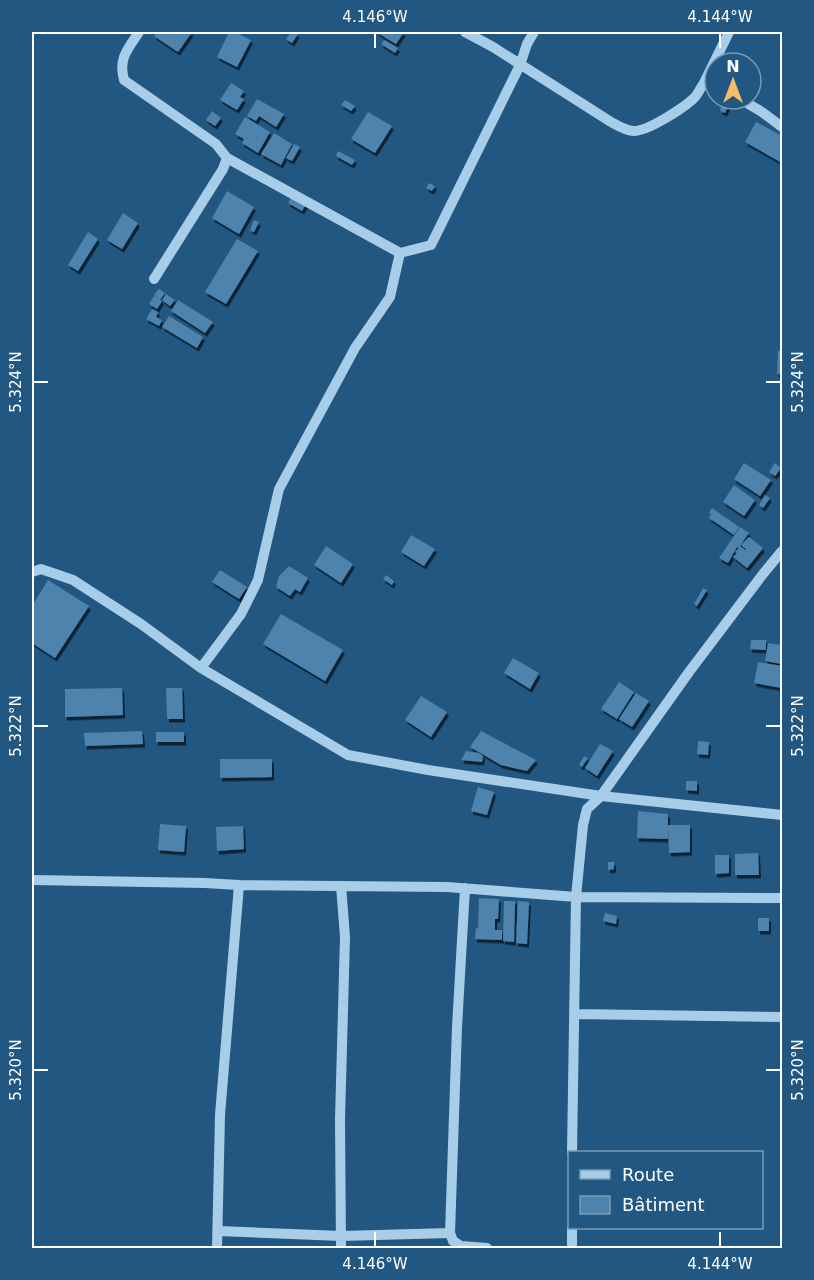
<svg xmlns="http://www.w3.org/2000/svg" width="814" height="1280" font-family="'DejaVu Sans',sans-serif">
  <style>
    .building { fill: #4e83ac; filter: url(#shadow) }
    .lines { fill: none; stroke-linecap: round; stroke-linejoin: round }
    .minor { stroke: #a8cde8; stroke-width: 10 }
    .ticks { fill: none; stroke: #fff; stroke-width: 2 }
    .neatline { fill: none; stroke: #fff; stroke-width: 2 }
    .ticks-label { font-size: 15px; text-anchor: middle; fill: #fff }
  </style>
  <defs>
    <filter id="shadow"><feDropShadow dx="2" dy="3.5" stdDeviation="0" flood-color="#0009"/></filter>
  </defs>
  <rect width="100%" height="100%" fill="#215781"/>
  <!-- building -->
  <path class="building" d="M157,32H192L178,52L154,36Z
    M229,32H234L251,40L237,67L217,57Z
    M291,32H294L298,34L292,43L286,39Z
    M376,32H404L396,44Z
    M384,40L398,48L395,53L381,44Z
    M231,83L244,91L240,97L244,99L237,110L220,100Z
    M257,99L284,114L276,127L259,116L256,121L247,116Z
    M345,100L355,106L351,111L341,105Z
    M723,102L729,104L725,113L720,111Z
    M212,111L221,118L215,126L206,120Z
    M368,112L392,126L375,153L351,139Z
    M245,117L270,132L258,153L242,143L244,139L235,134Z
    M756,122L782,136V163L745,142Z
    M274,133L292,144L281,165L261,154Z
    M294,144L300,147L292,161L286,158Z
    M338,151L355,160L352,165L336,156Z
    M429,183L435,186L432,191L426,188Z
    M227,191L254,207L239,234L212,218Z
    M292,195L307,203L302,211L288,203Z
    M123,213L138,223L122,249L107,240Z
    M254,220L259,222L254,232L250,230Z
    M88,232L98,239L78,271L68,265Z
    M237,239L258,251L226,304L205,292Z
    M159,289L165,293L160,300L154,295Z
    M166,294L175,300L170,306L162,300Z
    M154,296L162,301L157,309L149,304Z
    M178,300L213,322L205,333L171,311Z
    M152,309L158,312L156,317L162,320L159,326L146,319Z
    M169,316L203,337L197,348L162,327Z
    M778,351H782V374H777Z
    M744,463L771,480L760,496L734,479Z
    M775,463L781,468L775,476L769,472Z
    M734,485L755,500L744,516L723,502Z
    M765,495L770,498L763,508L759,505Z
    M712,508L739,527L734,535L709,518L711,514L709,513Z
    M740,527L749,533L740,546L745,550L746,549L741,545L749,537L763,548L747,568L733,557L737,553L735,552L739,548L737,547L728,563L719,558Z
    M411,535L435,549L424,566L401,552Z
    M326,546L353,564L341,583L314,565Z
    M289,566L308,578L300,592L295,589L290,596L276,587L279,576Z
    M220,570L247,587L239,599L212,582Z
    M386,575L394,581L392,585L383,579Z
    M48,580L89,606L55,658L32,643V606Z
    M703,588L707,590L697,606L694,604Z
    M281,614L343,650L325,681L263,644Z
    M751,640H766V650L750,649Z
    M768,643L782,645V664L765,661Z
    M513,658L539,673L530,689L504,673Z
    M758,662L782,666V688L754,683Z
    M619,682L634,692L617,719L601,709Z
    M122,688L123,715L65,717V689Z
    M166,688H182L183,719H167Z
    M636,693L649,701L632,727L619,719Z
    M421,696L447,712L431,737L405,720Z
    M142,731L143,744L85,746L84,733Z
    M481,731L536,760L527,771L501,765L470,747Z
    M156,732H184V742H156Z
    M698,741L709,742L708,755L697,754Z
    M600,744L613,751L597,776L585,768Z
    M466,751L479,753L483,756L482,762L461,760Z
    M584,756L588,758L582,767L579,765Z
    M220,759H272V777L220,778Z
    M686,781H697V791L686,790Z
    M478,787L494,792L487,815L471,811Z
    M638,811L668,814V839L637,838Z
    M160,824L186,826L184,852L158,850Z
    M668,825H690V852L669,853Z
    M243,826L244,849L217,851L216,827Z
    M758,853L759,875H735V854Z
    M715,855H729V873L715,874Z
    M608,862H614V869L608,870Z
    M479,898L499,899L498,919H495V930H502V940L475,939L476,928H478Z
    M504,901H515L514,942L503,941Z
    M518,901L529,902L527,944L516,943Z
    M605,913L617,916L616,924L603,921Z
    M758,918H769V931H758Z"/>
  <g class="lines">
    <!-- minor -->
    <path class="minor" d="M139,32C128,49 118,58 124,80L216,144L227,158L400,253L431,245L520,65L527,44L534,32
      M465,32L493,47L611,122C618,126 626,131 634,131C648,131 682,109 693,99C698,95 700,88 704,83L715,88
      M704,83L729,32
      M740,99L762,112L782,127
      M154,279L223,169L227,158
      M32,572L41,569L73,580L141,624L201,668L348,755L428,770L601,796L782,815
      M201,668L241,614L258,580L279,489L355,348L390,297L400,253
      M32,880L205,883L239,885L447,887L576,897L782,898
      M341,886L345,937L340,1119L341,1248
      M465,888L457,1027L450,1233L453,1241L461,1246L487,1248
      M574,1014L782,1017
      M572,1152L576,897L583,825L587,809L601,796L689,672L763,574L782,551
      M572,1228V1248
      M218,1231L341,1236L450,1233
      M217,1248L220,1115L239,885"/>
  </g>
  <!-- ticks -->
  <path class="ticks" d="M375,33V48M720,33V48M33,382H48M766,382H781M33,726H48M766,726H781M33,1070H48M766,1070H781M375,1232V1247M720,1232V1247"/>
  <!-- border -->
  <rect width="814" height="1280" fill="none" stroke="#215781" stroke-width="66"/>
  <!-- legend -->
  <rect x="568" y="1151" width="195" height="78" fill="#215781" stroke="#7a9ab3" stroke-width="1.5"/>
  <rect x="580" y="1170" width="30" height="9" fill="#a8cde8" stroke="#7a9ab3" stroke-width="1.5"/>
  <text x="622" y="1181" font-size="18" fill="#ffffff">Route</text>
  <rect x="580" y="1196" width="30" height="18" fill="#4e83ac" stroke="#7a9ab3" stroke-width="1.5"/>
  <text x="622" y="1211" font-size="18" fill="#ffffff">Bâtiment</text>
  <!-- north arrow -->
  <g transform="translate(733 81)"><circle r="28" fill="#215781" stroke="#7a9ab3" stroke-width="1.5"/>
  <path d="M0-4.5L10 22L0 15L-10 22Z" fill="#f4bb69"/>
  <text y="-9" font-size="16" font-weight="bold" text-anchor="middle" fill="#ffffff">N</text>
  </g>
  <rect x="33" y="33" width="748" height="1214" class="neatline"/>
  <g class="ticks-label">
    <text x="375" y="22">4.146°W</text>
    <text x="720" y="22">4.144°W</text>
    <text transform="translate(16 382) rotate(-90)" y="5">5.324°N</text>
    <text transform="translate(798 382) rotate(-90)" y="5">5.324°N</text>
    <text transform="translate(16 726) rotate(-90)" y="5">5.322°N</text>
    <text transform="translate(798 726) rotate(-90)" y="5">5.322°N</text>
    <text transform="translate(16 1070) rotate(-90)" y="5">5.320°N</text>
    <text transform="translate(798 1070) rotate(-90)" y="5">5.320°N</text>
    <text x="375" y="1269">4.146°W</text>
    <text x="720" y="1269">4.144°W</text>
  </g>
</svg>
